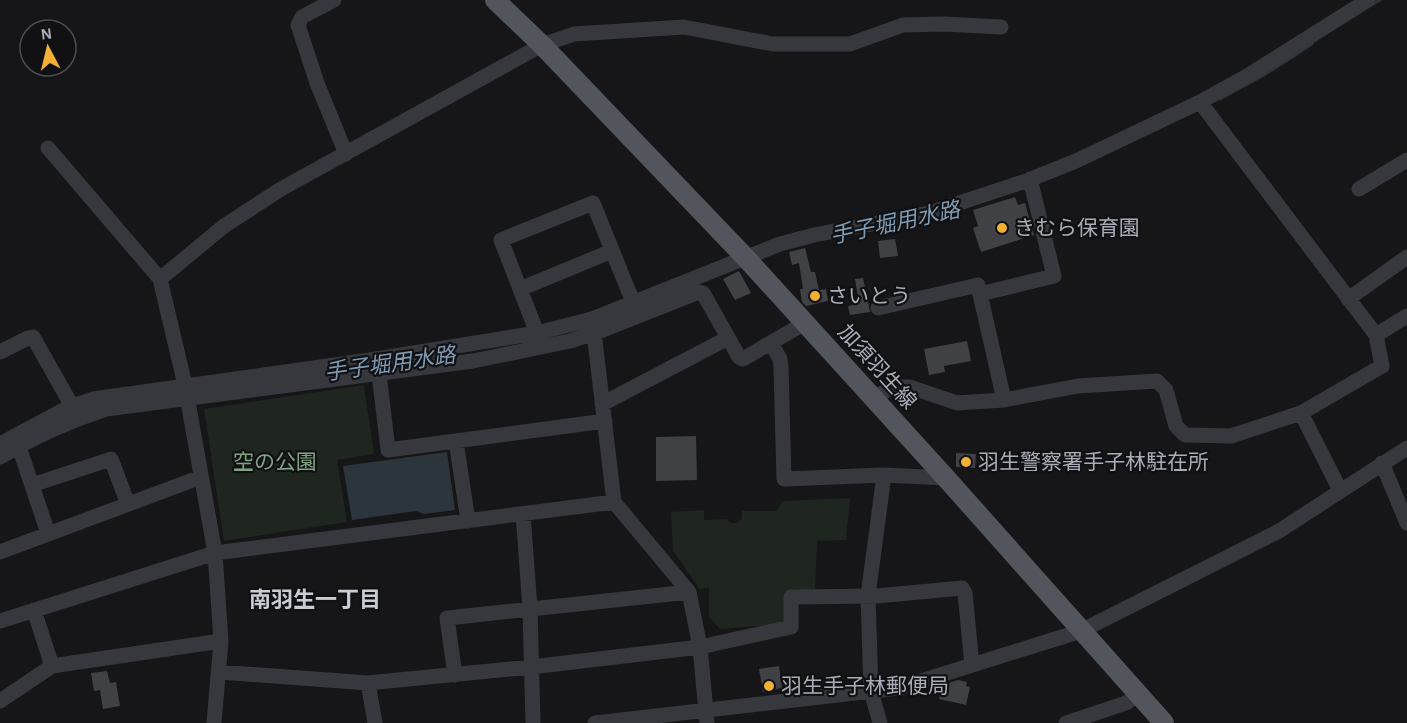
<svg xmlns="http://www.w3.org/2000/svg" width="1407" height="723" font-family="'Alegreya Sans','Noto Sans JP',sans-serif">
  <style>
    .green { fill: #1e261f }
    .water { fill: #2c353c }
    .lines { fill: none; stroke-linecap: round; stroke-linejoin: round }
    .stream { stroke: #2c353c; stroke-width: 3 }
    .building { fill: #404145 }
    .minor { stroke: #37383d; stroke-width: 15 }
    .major { stroke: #53555c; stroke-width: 20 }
    .poi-dot { fill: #f2b134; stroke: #111113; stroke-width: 2 }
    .labels { text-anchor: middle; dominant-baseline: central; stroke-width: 4.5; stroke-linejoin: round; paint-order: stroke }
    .poi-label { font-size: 21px; fill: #a8adb8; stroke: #111113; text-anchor: start }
    .street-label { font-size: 21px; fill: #a8adb8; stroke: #111113 }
    .park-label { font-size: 21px; fill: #7fa381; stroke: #111113 }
    .water-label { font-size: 22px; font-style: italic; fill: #7f9bb3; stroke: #111113 }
    .neighbourhood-label { font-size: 22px; font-weight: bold; fill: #c9ccd4; stroke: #111113 }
  </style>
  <rect width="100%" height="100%" fill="#161618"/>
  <!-- green -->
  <path class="green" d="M364,385L374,454L337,460L347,522L224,541L204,409Z
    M850,498L846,540L817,541L815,590H787L785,620L782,624L720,629L709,617V588L700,589L673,551L671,512L704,510V520L727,519L731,523H738L742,518V511H776L783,501Z"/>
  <!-- water -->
  <path class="water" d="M447,452L455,510L424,514L416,511L352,520L343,466Z"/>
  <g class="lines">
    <!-- stream -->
    <path class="stream" d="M1373,4L1380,0
      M1220,99L1264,75L1312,44"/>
  </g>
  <!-- building -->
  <path class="building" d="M1015,197L1018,205L1025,203L1034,235L981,252L973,228L978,226L973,210Z
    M895,239L898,256L880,258L878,241Z
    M805,248L811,272H815L819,290L826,289L828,301L806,306L802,302L800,289H803L799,263L792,265L789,252Z
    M739,271L751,293L735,300L723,279Z
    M863,278L870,312L850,315L848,306L859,304L855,279Z
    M967,341L971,361L944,366L945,372L929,375L924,349Z
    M696,436L697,480L656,481V437Z
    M956,453L976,454L975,468L956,467Z
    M779,666L782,688L763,692L759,669Z
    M107,671L110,683L116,682L120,706L103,709L100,690L94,691L91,673Z
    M958,680L967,682L966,686L970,687L966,705L939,699L942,685Z"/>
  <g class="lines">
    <!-- minor -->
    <path class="minor" d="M334,0L302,17L298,25L317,83L346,154
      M1200,102L1376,335L1382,366L1301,413L1340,490
      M48,148L160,279
      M1359,189L1407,160
      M520,289L612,251
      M980,294L1054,276L1030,179
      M1348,299L1407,257
      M878,308L978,285L1004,400
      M593,324L614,502L689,592L700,647L707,723
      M537,333L501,240L593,203L633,302
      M1376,335L1407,316
      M771,343L780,359L781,367L784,479L884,475
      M0,352L28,338L33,337L72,406
      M380,382L388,450L605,421
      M873,398L893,387H910L957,403L1004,400L1078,386L1157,381L1166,390L1176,426L1185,435L1231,436L1301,413
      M602,404L728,338
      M16,438L48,533
      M456,441L468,521
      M0,444L69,407L93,399L370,360L537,333L592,319L780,244L814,235L929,213L1026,181L1076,161L1200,102L1247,76L1368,0
      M0,457C33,437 69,421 106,409L473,361L570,341L595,333L699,292L703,293L739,357L743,359L798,327L803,321
      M1382,463L1407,523
      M32,485L111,459L128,504
      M523,514L530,608L533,723
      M0,552L201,477
      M34,610L52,666
      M0,621L215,553L185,385L160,279L224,226L281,189L542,45L574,34L684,27L773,44H850L903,25L944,24L1001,27
      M219,672L368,683L531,667L700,647L791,627V597L877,596L962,588L965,593L972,665
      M455,675L447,618L689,592
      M368,683L375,723
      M0,701L52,666L221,641
      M214,723L221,641L215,553L614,502
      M595,723L899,688L1081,631L1279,531L1407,448
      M880,723L871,691L868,596L884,475L946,478
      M1066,723L1126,703L1138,695"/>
    <!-- major -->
    <path class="major" d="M495,0L542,45L745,257L946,478L1164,723"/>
  </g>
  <!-- markers -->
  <g class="poi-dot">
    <circle cx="1002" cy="228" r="6"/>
    <circle cx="815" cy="296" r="6"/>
    <circle cx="966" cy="462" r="6"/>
    <circle cx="769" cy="686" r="6"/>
  </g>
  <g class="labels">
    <!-- poi labels -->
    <g class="poi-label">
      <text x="1014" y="228">きむら保育園</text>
      <text x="827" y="296">さいとう</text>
      <text x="978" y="462">羽生警察署手子林駐在所</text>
      <text x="781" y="686">羽生手子林郵便局</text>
    </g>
    <!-- street labels -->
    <g class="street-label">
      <text transform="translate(877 367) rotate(48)">加須羽生線</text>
    </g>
    <!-- park labels -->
    <g class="park-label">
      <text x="275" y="462">空の公園</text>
    </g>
    <!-- water labels -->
    <g class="water-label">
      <text transform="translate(895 223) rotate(-12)">手子堀用水路</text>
      <text transform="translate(390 364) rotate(-8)">手子堀用水路</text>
    </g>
    <!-- neighbourhood labels -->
    <g class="neighbourhood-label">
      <text x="315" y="600">南羽生一丁目</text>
    </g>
  </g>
  <!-- north arrow -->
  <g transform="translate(48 48) rotate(353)"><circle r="28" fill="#111113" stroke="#4d4f55" stroke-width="1.5"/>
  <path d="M0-4.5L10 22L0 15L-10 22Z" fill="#f2b134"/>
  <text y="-9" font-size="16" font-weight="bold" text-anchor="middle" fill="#a8adb8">N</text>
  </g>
</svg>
